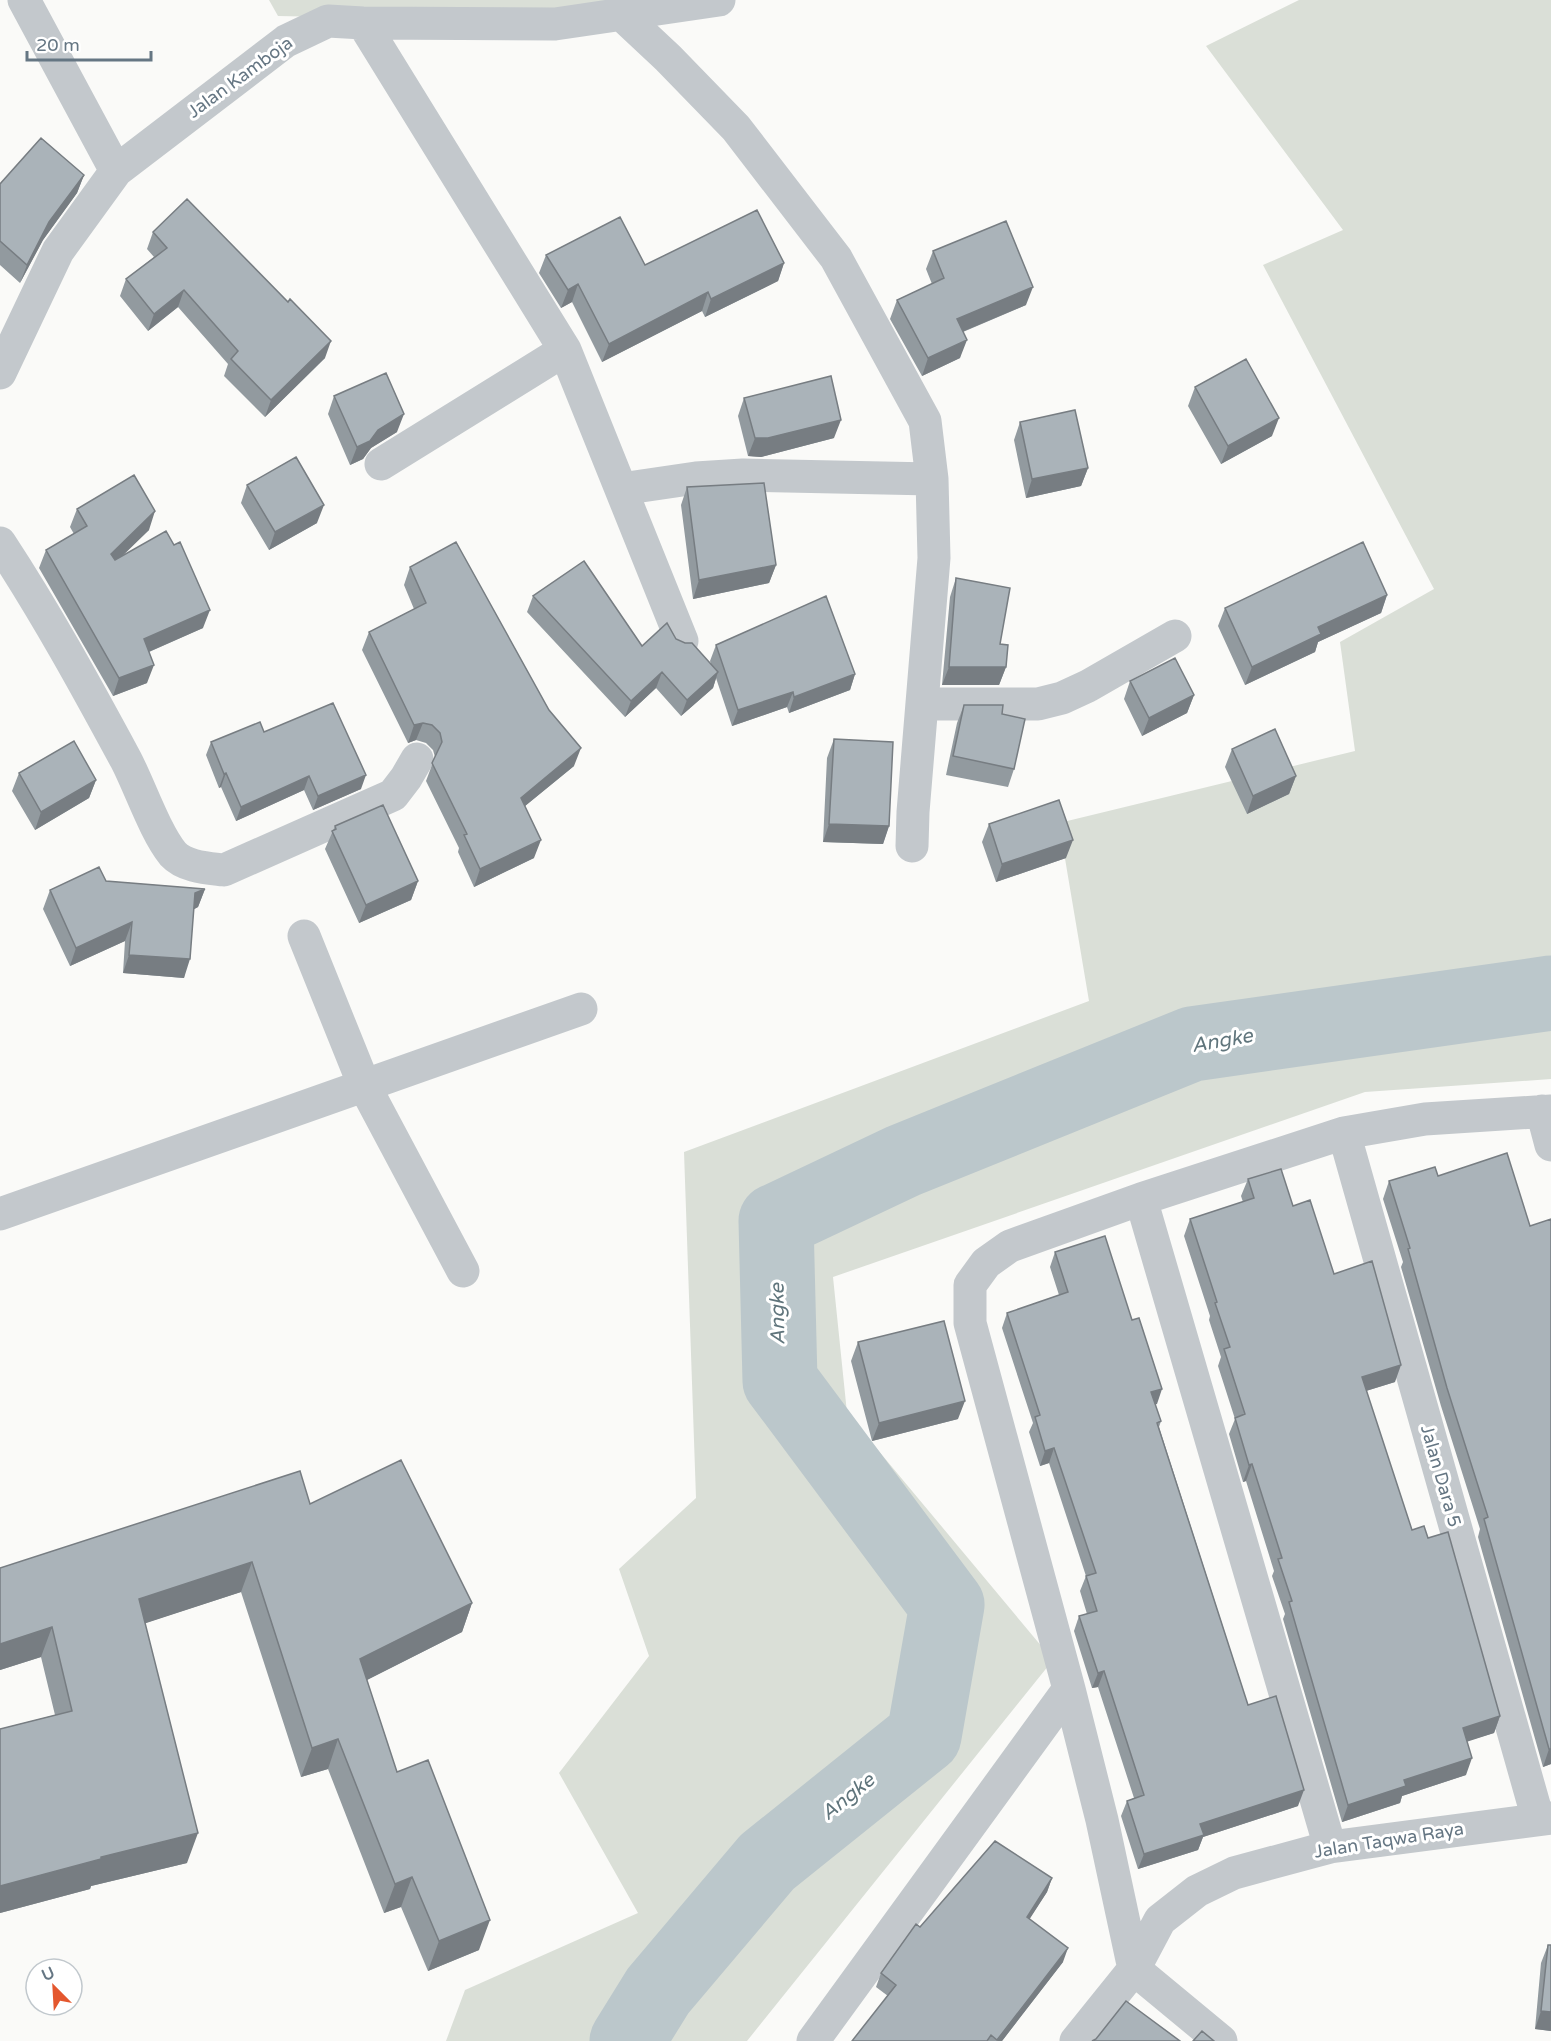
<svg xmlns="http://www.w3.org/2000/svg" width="1551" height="2041" font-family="'Varela Round',sans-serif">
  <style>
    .green { fill: #dadfd7 }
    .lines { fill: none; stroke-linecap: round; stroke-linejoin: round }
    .river { stroke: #bbc7cb; stroke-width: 75 }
    .minor { stroke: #c3c8cc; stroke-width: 33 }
    .wall { fill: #929a9f }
    .shaded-wall { fill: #777d82 }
    .building { fill: #aab3b9; stroke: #777d82; stroke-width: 1.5 }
    .labels { text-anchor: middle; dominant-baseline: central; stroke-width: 6; stroke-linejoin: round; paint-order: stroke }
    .street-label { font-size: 18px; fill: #657683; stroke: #fff }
    .water-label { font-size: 20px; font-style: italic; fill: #60757c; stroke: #fff }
  </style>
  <rect width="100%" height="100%" fill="#fafaf8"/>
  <!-- green -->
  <path class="green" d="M269,0H673L622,23L278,16Z
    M1299,0H1551V1079L1365,1092L833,1277L847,1413L1053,1660L747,2041H446L465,1990L638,1913L559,1773L649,1656L619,1569L696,1498L684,1152L1089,1001L1059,823L1355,751L1340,642L1434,589L1263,265L1343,230L1206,46Z"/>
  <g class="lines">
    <!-- river -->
    <path class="river" d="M627,2041L658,1991L767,1862L924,1736L947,1605L780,1381L776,1221L903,1161L1192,1044L1551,993"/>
    <!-- minor -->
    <path class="minor" d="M24,0L116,171
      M621,14L668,58L736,128L836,258L925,421L932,479
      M363,23L565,350L682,641
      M0,373L58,251L116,171L286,41L328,21L363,23L555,24L719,0
      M381,464L565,350
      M621,489L696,478L743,475L932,479L934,558L913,812L912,846
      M0,543C46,613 86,686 126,760C140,787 155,832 173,854C185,867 208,868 224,870L393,795L406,778L417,759
      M922,704H1038L1062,698L1088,686L1175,636
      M304,936L364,1085L463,1271
      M1542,1111L1551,1145
      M1344,1133L1538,1819
      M1141,1199L1330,1847
      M0,1214L581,1009
      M813,2041L1069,1689
      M1076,2041L1134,1969L1102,1820L1069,1689L970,1323V1285L986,1263L1010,1246L1141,1199L1344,1133L1425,1119L1551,1111
      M1221,2041L1134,1969L1160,1920L1197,1891L1234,1873L1330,1847L1551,1818"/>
  </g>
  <!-- wall -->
  <path class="wall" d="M84,175L77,193L43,240L20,283L0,265V184Z
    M153,232L325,358L265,417L224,376L228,364L178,307L148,331L120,296L126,279L154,257L147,249Z
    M933,251L1026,305L963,332L960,358L922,376L890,319L897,300L932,284L926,269Z
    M546,255L645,265L784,263L778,281L705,317L702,311L602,362L572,302L561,308L539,273Z
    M1195,387L1272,436L1221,464L1188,406Z
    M334,396L397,432L371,448L363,459L350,465L328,414Z
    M744,398L834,438L761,457L748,456L738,416Z
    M1020,422L1088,468L1081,486L1026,498L1014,440Z
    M247,485L317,523L269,550L241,503Z
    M687,487L776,565L769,583L693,599L681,505Z
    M77,509L149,530L120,557L203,628L149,652L147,683L113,696L39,568L46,550L74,534L70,527Z
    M410,567L574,766L525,806L534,858L474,887L458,852L459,848L426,781L435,757L433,750L426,743L416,740L408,743L362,650L369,632L414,609L404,585Z
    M956,578L1006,667L999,685H942L950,597Z
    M1387,595L1381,613L1318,642L1315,652L1245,685L1218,626L1225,608Z
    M533,596L642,646L676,639L711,664L710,661L716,645L855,674L850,690L789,713L787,707L732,726L716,678L713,688L681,716L656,688L625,717L527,612Z
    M1130,681L1194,695L1187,713L1142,736L1124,699Z
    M964,705L1002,714L1014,769L1008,787L946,775L957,723Z
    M264,732L361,789L313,810L304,790L236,821L221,787L219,788L206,755L211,742Z
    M834,739L889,826L883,844L823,842L827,758Z
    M1232,749L1296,776L1289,794L1247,814L1225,767Z
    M19,773L96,780L89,798L35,830L12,791Z
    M989,824L1066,858L996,882L982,842Z
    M335,826L418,881L411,900L359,923L325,849Z
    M106,881L205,889L198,907L194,909L184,978L123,973L125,941L70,966L43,909L50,890Z
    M1248,1179L1293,1206L1334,1274L1395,1382L1366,1391L1412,1530L1428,1538L1500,1716L1494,1733L1467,1741L1466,1775L1402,1796L1400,1803L1342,1822L1283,1619L1285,1614L1272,1576L1274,1571L1246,1481L1243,1482L1229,1434L1235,1419L1218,1366L1221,1357L1209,1320L1210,1316L1184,1236L1190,1219L1243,1202L1241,1196Z
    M1389,1181L1530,1226L1551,1219V1764L1543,1767L1478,1537L1480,1529L1441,1406L1401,1267L1403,1262L1383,1199Z
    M1055,1252L1157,1404H1155L1161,1421L1159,1427L1248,1705L1298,1806L1203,1837L1198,1850L1138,1869L1121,1816L1127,1801L1134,1798L1098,1687L1092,1688L1074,1631L1079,1616L1087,1614L1080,1591L1086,1576L1049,1463L1040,1466L1029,1432L1033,1423L1002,1328L1007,1313L1059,1295L1050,1267Z
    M858,1342L958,1419L872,1441L851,1361Z
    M310,1504L472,1603L462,1632L367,1680L397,1772L479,1950L428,1971L401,1907L384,1913L328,1769L301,1777L241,1592L145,1623L187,1863L91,1886L90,1889L0,1913V1729L55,1715L41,1657L0,1670V1568Z
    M1052,1878L1047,1892L1029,1919L1063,1962L1002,2041H852L888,1996L876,1987L881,1973L920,1927Z
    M1548,1945L1551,2031L1535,2029L1541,1963Z"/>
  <!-- shaded-wall -->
  <path class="shaded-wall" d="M84,175L77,193L43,240L20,283L27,265L49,222Z
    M784,263L778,281L705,317L711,299Z
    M578,284L572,302L561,308L568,290Z
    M1033,287L1026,305L950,337L957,319Z
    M184,290L178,307L148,331L154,314Z
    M708,292L702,311L602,362L609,344Z
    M967,340L960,358L922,376L928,358Z
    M331,341L325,358L265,417L271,400Z
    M404,414L397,432L371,448L363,459L350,465L357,447L378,430Z
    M1279,418L1272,436L1221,464L1228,446Z
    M841,420L834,438L761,457L748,456L755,438Z
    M1088,468L1081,486L1026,498L1032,479Z
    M324,505L317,523L269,550L275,532Z
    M155,511L149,530L105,573L111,554Z
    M776,565L769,583L693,599L699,580Z
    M1387,595L1381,613L1318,642L1315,652L1245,685L1252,667L1318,627Z
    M210,610L203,628L137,657L144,639Z
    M154,665L147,683L113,696L119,678Z
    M949,667H1006L999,685H942Z
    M662,672L656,688L625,717L631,701Z
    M718,672L713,688L681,716L687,700Z
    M855,674L850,690L789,713L794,697Z
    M793,692L787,707L732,726L738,710Z
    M1194,695L1187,713L1142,736L1149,718Z
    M423,723L416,740L408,743L414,725Z
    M581,748L574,766L514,815L521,798Z
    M226,773L221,787L219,788L224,774Z
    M366,775L361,789L313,810L318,796Z
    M309,776L304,790L236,821L241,807Z
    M1296,776L1289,794L1247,814L1253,796Z
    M96,780L89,798L35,830L41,812Z
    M829,824L889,826L883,844L823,842Z
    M541,840L534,858L474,887L480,869Z
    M1073,840L1066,858L996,882L1002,864Z
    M418,881L411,900L359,923L366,905Z
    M205,889L198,907L189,912L195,893Z
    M132,922L125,941L70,966L76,948Z
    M129,955L190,959L184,978L123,973Z
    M1401,1365L1395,1382L1356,1394L1362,1377Z
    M1162,1389L1157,1404L1146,1407L1151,1392Z
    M965,1401L958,1419L872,1441L879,1423Z
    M1054,1448L1049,1463L1040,1466L1045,1451Z
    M1252,1464L1246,1481L1243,1482L1249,1465Z
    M252,1562L241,1592L128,1629L139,1599Z
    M472,1603L462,1632L349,1689L360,1659Z
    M52,1627L41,1657L0,1670V1644Z
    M1104,1671L1098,1687L1092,1688L1098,1673Z
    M1500,1716L1494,1733L1457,1745L1463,1728Z
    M338,1739L328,1769L301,1777L312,1748Z
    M1549,1749H1551V1764L1543,1767Z
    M1472,1758L1466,1775L1402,1796L1400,1803L1342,1822L1348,1805L1404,1780Z
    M1304,1790L1298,1806L1203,1837L1198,1850L1138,1869L1144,1854L1200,1824Z
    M198,1833L187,1863L91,1886L90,1889L0,1913V1886L101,1857Z
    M412,1877L401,1907L384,1913L395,1884Z
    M1052,1878L1047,1892L1022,1931L1027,1917Z
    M490,1920L479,1950L428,1971L439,1941Z
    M1068,1948L1063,1962L1002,2041H997Z
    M1541,2011L1551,2012V2031L1535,2029Z"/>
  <!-- building -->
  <path class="building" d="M41,138L84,175L49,222L27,265L0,241V184Z
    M187,199L288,302L290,299L331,341L271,400L231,359L238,351L184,290L154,314L126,279L167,248L153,232Z
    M757,210L784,263L711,299L708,292L609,344L578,284L568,290L546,255L620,217L645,265Z
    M1006,221L1033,287L957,319L967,340L928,358L897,300L944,278L933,251Z
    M1246,359L1279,418L1228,446L1195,387Z
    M386,373L404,414L378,430L370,441L357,447L334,396Z
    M831,376L841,420L768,438H755L744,398Z
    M1075,410L1088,468L1032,479L1020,422Z
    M296,457L324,505L275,532L247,485Z
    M134,475L155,511L111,554L115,560L166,531L174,545L180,542L210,610L144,639L154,665L119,678L46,550L87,526L77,509Z
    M764,483L776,565L699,580L687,487Z
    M456,542L549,710L581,748L521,798L541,840L480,869L464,835L467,834L432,763L442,742L440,733L432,725L423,723L414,725L369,632L426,603L410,567Z
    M1363,542L1387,595L1318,627L1321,634L1252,667L1225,608Z
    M584,561L642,646L667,623L676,639L685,643H692L718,672L687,700L662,672L631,701L533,596Z
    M956,578L1010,588L1000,644L1008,645L1006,667H949Z
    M826,596L855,674L794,697L793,692L738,710L716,645Z
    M1175,658L1194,695L1149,718L1130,681Z
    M333,703L366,775L318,796L309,776L241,807L226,773L224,774L211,742L260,722L264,732Z
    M964,705H1003L1002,714L1025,719L1014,769L953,756Z
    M1275,729L1296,776L1253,796L1232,749Z
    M834,739L893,742L889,826L829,824Z
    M74,741L96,780L41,812L19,773Z
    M1059,800L1073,840L1002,864L989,824Z
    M383,805L418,881L366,905L332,831L336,829L335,826Z
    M99,867L106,881L205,889L195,893L190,959L129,955L132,922L76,948L50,890Z
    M1507,1153L1530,1226L1551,1219V1749H1549L1484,1519L1488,1517L1447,1388L1408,1249L1410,1248L1389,1181L1435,1167L1438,1176Z
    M1281,1169L1293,1206L1310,1200L1334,1274L1372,1261L1401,1365L1362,1377L1412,1530L1424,1526L1428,1538L1448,1532L1500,1716L1463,1728L1472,1758L1404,1780L1406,1786L1348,1805L1289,1602L1292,1601L1278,1559L1282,1558L1252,1464L1249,1465L1235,1418L1245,1414L1224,1349L1230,1347L1215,1303L1217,1302L1190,1219L1254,1198L1248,1179Z
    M1105,1236L1132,1320L1139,1318L1162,1389L1151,1392L1161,1421L1157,1423L1248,1705L1276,1696L1304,1790L1200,1824L1204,1835L1144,1854L1127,1801L1144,1795L1104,1671L1098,1673L1079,1616L1097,1611L1086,1576L1096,1573L1054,1448L1045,1451L1035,1417L1040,1415L1007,1313L1068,1292L1055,1252Z
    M944,1321L965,1401L879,1423L858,1342Z
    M401,1460L472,1603L360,1659L397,1772L428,1760L490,1920L439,1941L412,1877L395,1884L338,1739L312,1748L252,1562L139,1599L198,1833L101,1857V1859L0,1886V1729L72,1711L52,1627L0,1644V1568L300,1471L310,1504Z
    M995,1841L1052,1878L1027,1917L1068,1948L997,2040L991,2035L987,2041H852L896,1985L881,1973L916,1924L920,1927Z
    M1548,1945H1551V2012L1541,2011Z
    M1126,2001L1180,2041H1092L1096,2039Z
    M1202,2031L1214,2041H1193Z"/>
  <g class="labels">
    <!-- street labels -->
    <g class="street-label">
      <text transform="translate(240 77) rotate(-36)">Jalan Kamboja</text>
      <text transform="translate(1441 1476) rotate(74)">Jalan Dara 5</text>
      <text transform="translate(1389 1840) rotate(-9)">Jalan Taqwa Raya</text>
    </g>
    <!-- water labels -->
    <g class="water-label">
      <text transform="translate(1222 1041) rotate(-10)">Angke</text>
      <text transform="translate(778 1314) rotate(-91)">Angke</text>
      <text transform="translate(848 1797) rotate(-39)">Angke</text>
    </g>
  </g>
  <!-- north arrow -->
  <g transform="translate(54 1987) rotate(336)"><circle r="28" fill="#ffffff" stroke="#c1c8cd" stroke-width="1.5"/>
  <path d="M0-4.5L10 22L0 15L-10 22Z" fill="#e4572e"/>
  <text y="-9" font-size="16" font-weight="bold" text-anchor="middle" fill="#657683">U</text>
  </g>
  <!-- scale -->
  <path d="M27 51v9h124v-9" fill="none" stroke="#657683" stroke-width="3"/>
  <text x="36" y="51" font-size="18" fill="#657683" stroke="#ffffff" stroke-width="4.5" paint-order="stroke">20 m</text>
</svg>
